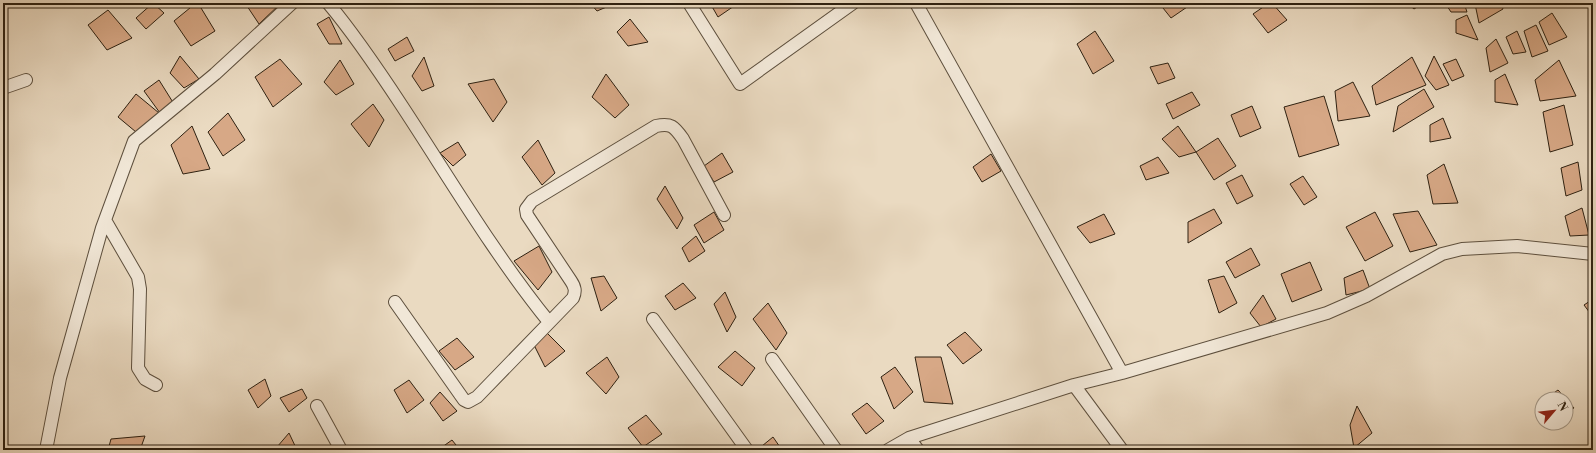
<svg xmlns="http://www.w3.org/2000/svg" width="1596" height="453" font-family="'Libre Bodoni',serif">
  <style>
    .building { fill: #d7a886; stroke: #2e2111 }
    .lines { fill: none; stroke-linecap: round; stroke-linejoin: round }
    .street-casing { stroke: #5d4f3d; stroke-width: 14 }
    .street { stroke: #f1e7d7; stroke-width: 12 }
  </style>
  <rect width="100%" height="100%" fill="#eadac1"/>
  <filter id="stains"><feTurbulence type="fractalNoise" baseFrequency=".005" numOctaves="4"/><feColorMatrix values="0 0 0 0 .2 0 0 0 0 .09 0 0 0 0 .02 0 0 0 .5 -.17"/></filter>
  <radialGradient id="worn" r=".72"><stop offset=".6" stop-color="#630" stop-opacity="0"/><stop offset="1" stop-color="#630" stop-opacity=".3"/></radialGradient>
  <!-- building -->
  <path class="building" d="M153,3L164,13L146,29L136,18Z
    M196,3H198L215,31L191,46L174,21Z
    M245,3H281L259,24Z
    M590,3H616L597,11Z
    M710,3H737V4L718,17Z
    M1159,3H1188L1190,5L1171,18Z
    M1269,3H1272L1287,20L1268,33L1253,14Z
    M1407,3H1423L1414,9Z
    M1445,3H1464L1467,12H1451Z
    M1477,3H1501L1503,9L1479,23L1475,4Z
    M108,10L132,38L107,50L88,25Z
    M1552,13L1567,37L1549,45L1539,22Z
    M1467,15L1478,40L1456,33V20Z
    M329,17L342,44H329L317,24Z
    M630,19L648,42L628,46L617,32Z
    M1536,25L1548,51L1532,57L1524,31Z
    M1095,31L1114,61L1093,74L1077,44Z
    M1517,31L1526,52L1513,54L1506,37Z
    M407,37L414,51L395,61L388,49Z
    M1496,39L1508,63L1490,72L1486,48Z
    M180,56L199,79L184,88L170,73Z
    M1434,56L1449,85L1436,90L1425,76Z
    M424,57L434,86L422,91L412,76Z
    M1412,57L1426,85L1376,105L1372,86Z
    M280,59L302,84L273,107L255,77Z
    M1456,59L1464,76L1452,81L1443,64Z
    M340,60L354,84L336,95L324,82Z
    M1559,60L1576,96L1540,101L1535,80Z
    M1168,63L1175,78L1158,84L1150,67Z
    M606,74L629,105L615,118L592,97Z
    M1505,74L1518,105L1495,102V80Z
    M494,79L507,102L493,122L468,84Z
    M159,80L174,104L160,113L144,91Z
    M1353,82L1370,116L1338,121L1335,91Z
    M1424,89L1434,107L1393,132L1398,106Z
    M1192,92L1200,105L1173,119L1166,104Z
    M136,94L159,113L136,132L118,117Z
    M1324,96L1339,145L1299,157L1284,107Z
    M373,104L384,120L369,147L351,124Z
    M1564,105L1573,145L1550,152L1543,112Z
    M1252,106L1261,128L1240,137L1231,115Z
    M228,113L245,140L223,156L208,132Z
    M1443,118L1451,138L1430,142V125Z
    M192,126L210,169L183,174L171,145Z
    M1178,126L1196,152L1179,157L1162,139Z
    M1218,138L1236,166L1214,180L1196,152Z
    M538,140L555,173L542,185L522,157Z
    M458,142L466,155L453,166L440,153Z
    M722,153L733,172L714,182L704,166Z
    M991,154L1001,171L982,182L973,167Z
    M1158,157L1169,173L1146,180L1140,166Z
    M1578,162L1582,190L1566,196L1561,168Z
    M1444,164L1458,203L1433,204L1427,175Z
    M1242,175L1253,196L1237,204L1226,183Z
    M1303,176L1317,197L1304,205L1290,184Z
    M665,186L683,218L677,229L657,199Z
    M1582,208L1589,235L1570,236L1565,216Z
    M1214,209L1222,223L1188,243V222Z
    M1418,211L1437,245L1410,252L1393,214Z
    M714,212L724,230L704,243L694,225Z
    M1375,212L1393,246L1365,261L1346,227Z
    M1104,214L1115,234L1090,243L1077,227Z
    M696,236L705,251L689,262L682,248Z
    M539,246L552,272L538,290L514,261Z
    M1251,248L1260,265L1235,278L1226,262Z
    M1310,262L1322,290L1292,302L1281,274Z
    M1363,270L1370,289L1346,295L1344,278Z
    M604,276L617,298L601,311L591,278Z
    M1224,276L1237,303L1219,313L1208,280Z
    M683,283L696,298L675,310L665,296Z
    M725,292L736,317L727,332L714,304Z
    M1263,295L1276,319L1261,327L1250,313Z
    M1593,299V317L1584,305Z
    M768,303L787,333L776,350L753,319Z
    M543,329L565,351L545,367L534,345Z
    M965,332L982,350L963,364L947,345Z
    M457,338L474,357L455,370L439,351Z
    M735,351L755,368L742,386L718,367Z
    M607,357L619,377L606,394L586,373Z
    M915,357H941L953,404L924,402Z
    M895,367L913,392L894,409L881,377Z
    M265,379L271,396L258,408L248,390Z
    M409,380L424,400L407,413L394,390Z
    M302,389L307,398L289,412L280,398Z
    M1558,390L1574,408L1566,414V399H1545Z
    M440,392L457,411L443,421L430,403Z
    M867,403L884,421L866,434L852,414Z
    M1357,406L1372,433L1354,448L1350,425Z
    M646,415L662,434L643,447L628,428Z
    M289,433L297,450H279L277,447Z
    M145,436L140,450H108L111,439Z
    M773,437L782,450H764L762,446Z
    M452,440L460,450H438Z"/>
  <g class="lines">
    <defs>
      <path id="street" d="M328,3C355,35 379,71 402,106C450,179 494,254 549,322
        M689,3L740,84L853,3
        M916,3L1122,373
        M3,88L26,80
        M105,220L138,277L140,289L138,368L145,379L156,385
        M395,302L464,400L468,402L477,397L573,298C576,291 575,287 571,281L527,215L526,209L532,201L656,126C671,123 674,126 683,139L724,215
        M653,319L747,450
        M772,359L836,450
        M1074,385L1122,450
        M317,406L341,450
        M909,438L918,450
        M46,450L60,378L102,228L134,141L215,74L292,3
        M888,450L909,438L1074,385L1122,373L1327,313L1366,296L1442,254L1462,249L1517,246L1593,254"/>
    </defs>
    <!-- street casing -->
    <use href="#street" class="street-casing"/>
    <!-- street -->
    <use href="#street" class="street"/>
  </g>
  <!-- margin -->
  <rect width="1596" height="453" fill="none" stroke="#eadac1" stroke-width="16"/>
  <rect x="4" y="4" width="1588" height="445" fill="none" stroke="#2e2111" stroke-width="2"/>
  <rect x="8" y="8" width="1580" height="437" fill="none" stroke="#2e2111"/>
  <!-- north arrow -->
  <g transform="translate(1554 411) rotate(62)"><circle r="19" fill="#f1e7d7" stroke="#a39888"/>
  <path d="M0-3L7 15L0 10L-7 15Z" fill="#8f2418"/>
  <text y="-6" font-size="11" font-weight="bold" text-anchor="middle" fill="#2e2111">N</text>
  </g>
  <rect width="100%" height="100%" filter="url(#stains)"/>
  <rect width="100%" height="100%" fill="url(#worn)"/>
</svg>
